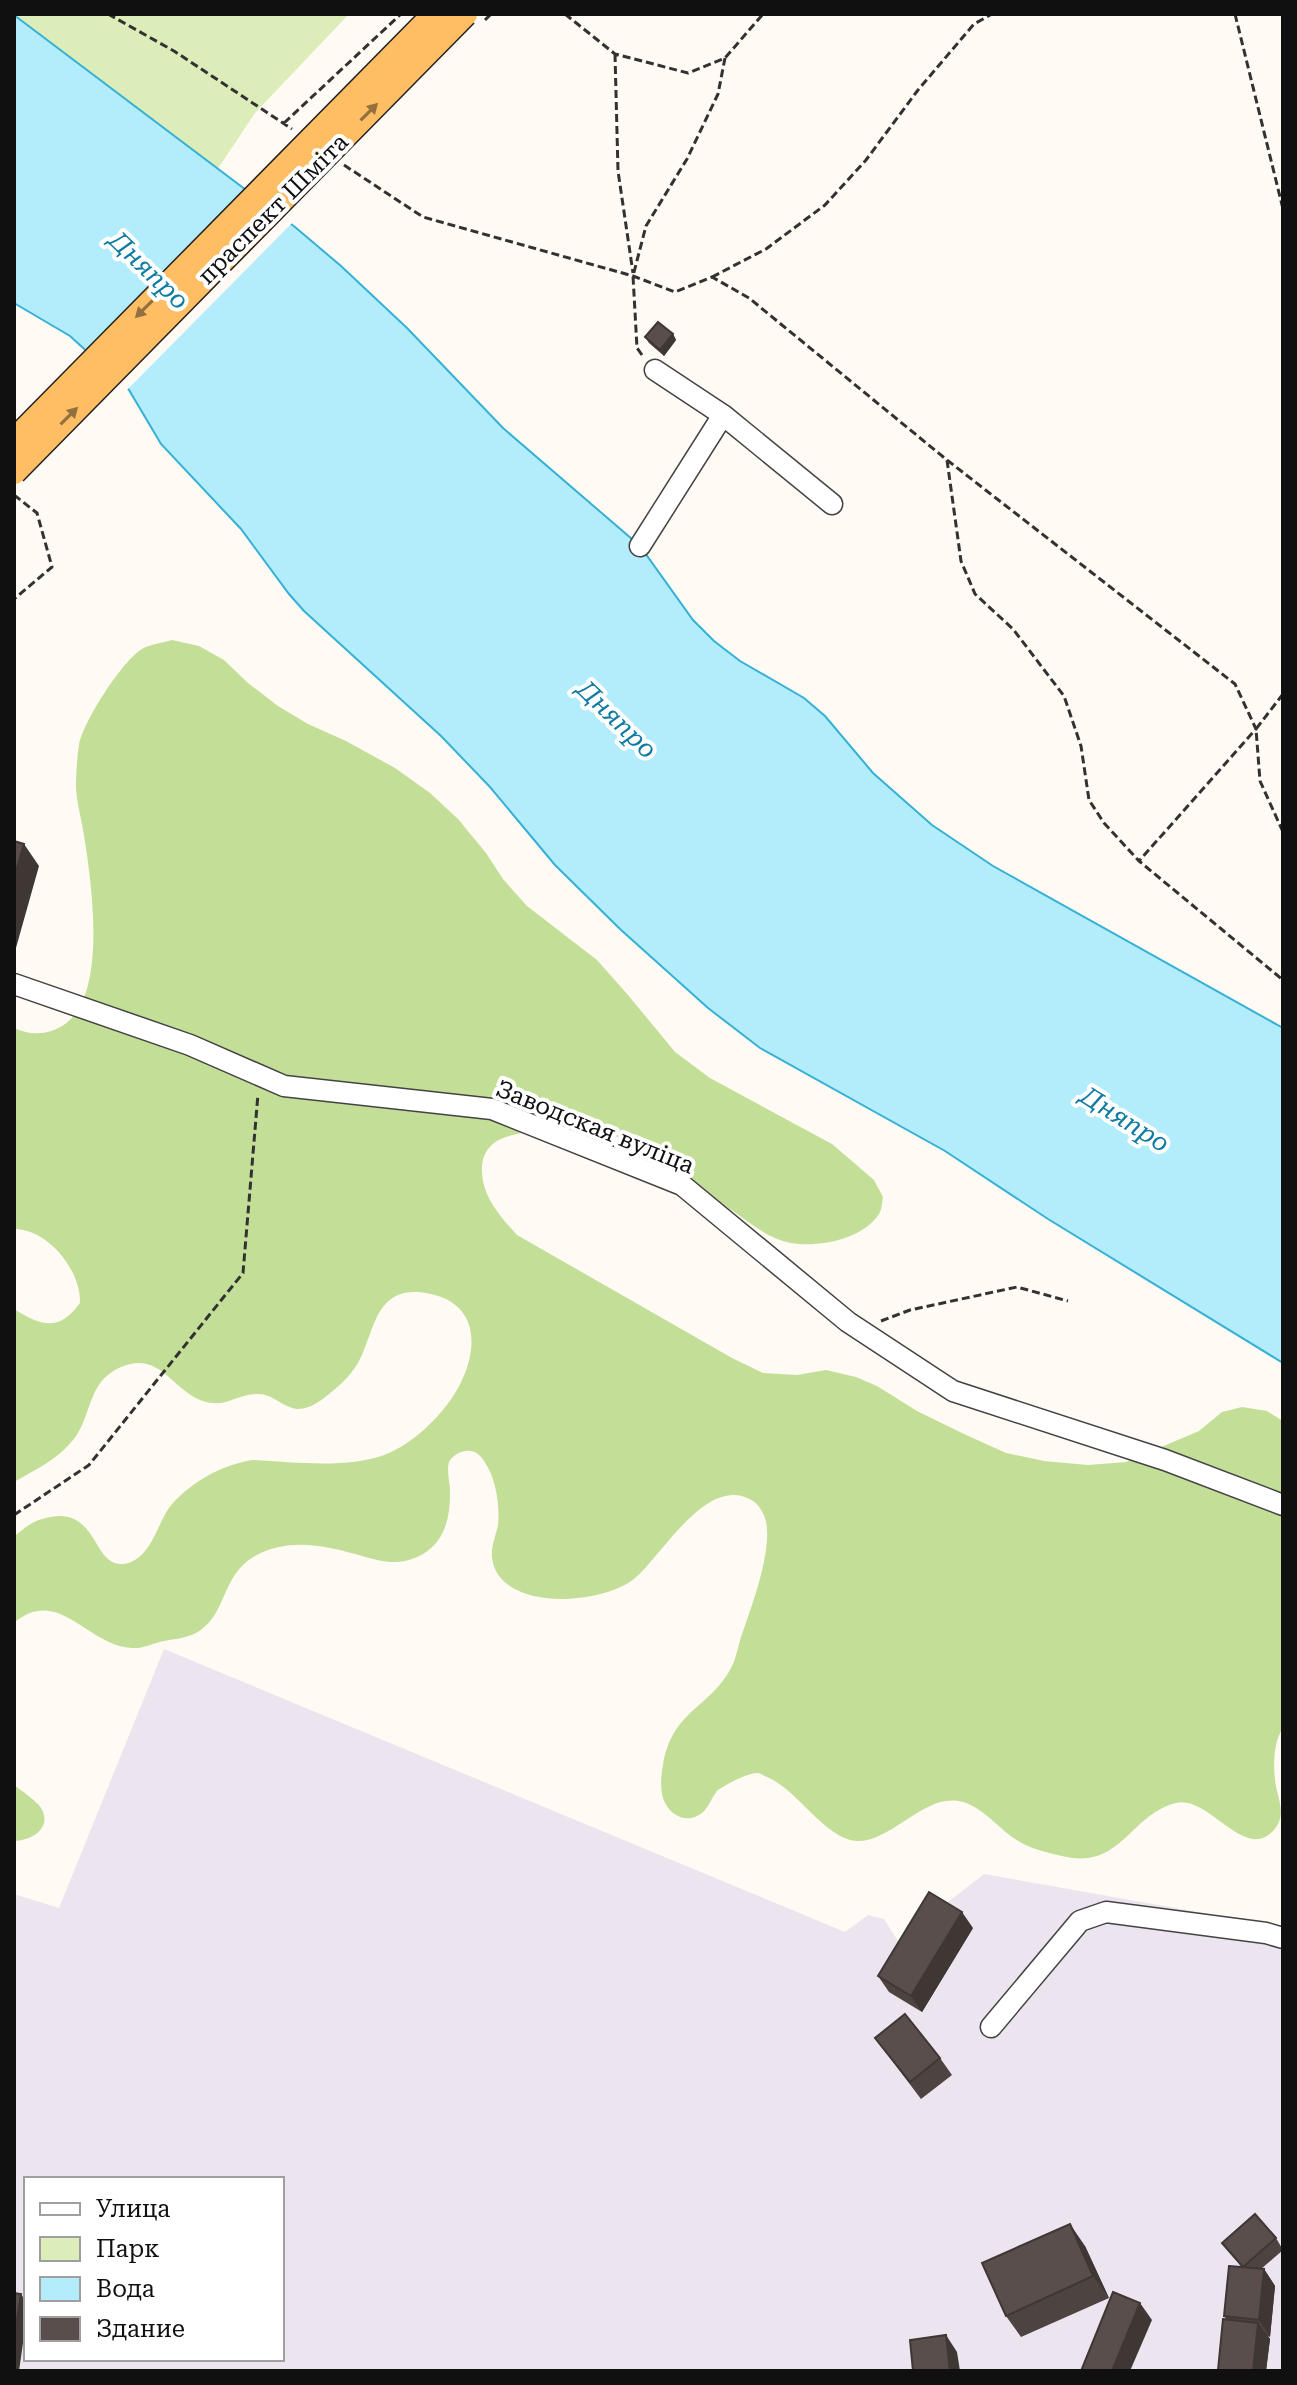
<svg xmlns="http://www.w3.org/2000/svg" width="1297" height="2385" font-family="'Roboto Serif',serif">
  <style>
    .industrial { fill: #ece4ef; fill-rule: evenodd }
    .green { fill: #ddedb9 }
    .forest { fill: #c3df97 }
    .water { fill: #b3ecfa; stroke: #35b1d6; stroke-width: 2 }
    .pier { fill: #fffaf3 }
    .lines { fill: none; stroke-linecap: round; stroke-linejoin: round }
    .minor-casing { stroke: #434343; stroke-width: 23 }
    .path { stroke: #323232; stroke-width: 3; stroke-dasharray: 8 4; stroke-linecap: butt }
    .minor { stroke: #fff; stroke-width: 20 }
    .major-bridge-casing { stroke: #212121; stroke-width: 27; stroke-linecap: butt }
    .path-bridge { stroke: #323232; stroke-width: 3; stroke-dasharray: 8 4; stroke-linecap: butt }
    .major-bridge { stroke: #ffbe63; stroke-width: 24 }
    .wall { fill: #4d4340 }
    .shaded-wall { fill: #3e3734 }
    .building { fill: #594e4b; stroke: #3e3734; stroke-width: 2 }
    .oneway { fill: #93703e }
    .labels { text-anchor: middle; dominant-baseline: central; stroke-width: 8; stroke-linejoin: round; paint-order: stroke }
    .street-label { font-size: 24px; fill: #101010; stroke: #fff }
    .water-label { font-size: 26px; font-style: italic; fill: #0f7ca3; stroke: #fff }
  </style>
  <rect width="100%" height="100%" fill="#fffaf3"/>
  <!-- industrial -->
  <path class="industrial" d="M164,1649L845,1932L868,1915L884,1919L898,1941L984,1874L1283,1927V2371H14V1894L59,1908ZM26,2179H282V2359H26Z"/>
  <!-- green -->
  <path class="green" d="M14,14H349L255,113L217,170Z"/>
  <!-- forest -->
  <path class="forest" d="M172,640L199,646L224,660L248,683L278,706L308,724L346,741L395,768L430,793L458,819L486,853L503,879L527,906L597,960L628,995L675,1052L710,1078L832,1144L874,1180L883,1197C882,1202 882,1209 879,1214C863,1239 818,1248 791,1243C769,1239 750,1223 733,1211C683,1176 619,1119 555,1126C541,1127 526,1132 513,1135C493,1139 481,1151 482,1172C483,1198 501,1217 517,1235L732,1358L763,1373L797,1375L826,1370L856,1377L877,1386L917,1411L964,1434L1006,1453L1044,1461L1088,1465L1126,1462L1199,1431L1222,1412L1242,1407L1267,1411L1283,1421V1727C1274,1742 1273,1762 1275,1780C1277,1798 1288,1815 1273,1831C1244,1862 1209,1795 1176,1803C1130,1814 1121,1871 1062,1856C1048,1853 1032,1849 1020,1842C995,1828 977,1796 946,1801C916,1805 886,1843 856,1841C824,1838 797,1789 767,1777C764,1776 761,1773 757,1773C748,1773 724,1785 717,1791C712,1797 710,1804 705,1810C690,1826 669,1817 663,1798C660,1787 661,1775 663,1765C672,1710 709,1709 731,1668C736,1659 738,1647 741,1637C751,1608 769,1560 767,1530C767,1520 762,1507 753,1501C708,1472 663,1555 634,1579C616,1593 584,1599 561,1599C534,1599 495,1590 492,1557C491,1546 496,1535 498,1525C500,1505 496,1478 484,1461C480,1455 475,1450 466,1451C460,1451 452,1456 449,1462C446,1471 451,1486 450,1495C450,1527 439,1553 405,1561C390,1564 377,1560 362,1556C326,1546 290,1537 255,1556C220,1576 228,1615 196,1633C186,1638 175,1639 164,1641C153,1643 144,1649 132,1648C87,1646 59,1585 14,1623V1536C19,1533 24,1528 29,1525C38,1519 48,1517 58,1516C98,1515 94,1566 123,1564C152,1561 157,1521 172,1504C193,1481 222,1465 252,1460C293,1462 346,1469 384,1455C406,1447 427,1429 442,1411C475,1374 493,1304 426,1293C374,1284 375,1333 358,1363C349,1378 338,1387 324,1398C316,1404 308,1409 297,1409C282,1407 273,1394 258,1394C235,1394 225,1410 200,1400C171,1388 159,1351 121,1367C86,1382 93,1416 73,1440C58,1459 35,1470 14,1482V1309C41,1326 59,1332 80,1303C81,1270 48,1229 14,1229V1028C32,1036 49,1035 65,1024C107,994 92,887 85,842C83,824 77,806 76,788C76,774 77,758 79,745C83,722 122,661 142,649C150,644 163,643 172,640Z
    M14,1785C22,1791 32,1798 39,1805C55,1826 33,1841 14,1841Z"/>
  <!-- water -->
  <path class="water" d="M14,15L295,227L341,266L407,328L503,428L640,546L693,620L714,641L740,661L804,698L825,716L873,773L932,825L993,866L1283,1028V1363L1048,1219L945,1151L760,1048L708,1008L620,929L555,865L490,787L441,736L304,611L289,594L241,529L161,444L129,390L70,336L14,303Z"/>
  <!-- pier -->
  <path class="pier" d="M247,186L294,221L125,392L83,352Z"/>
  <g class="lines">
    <defs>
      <path id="minor" d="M655,370L723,415L832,504
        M640,546L723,415
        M14,984L190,1045L284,1086L492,1109L682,1185L848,1322L953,1391L1165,1460L1283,1505
        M991,2027L1080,1921L1106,1912L1266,1933L1283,1938"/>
    </defs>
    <!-- minor casing -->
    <use href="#minor" class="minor-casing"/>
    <!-- path -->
    <path class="path" d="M108,14L174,51L292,129
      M565,14L615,54L688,73L725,58L763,14
      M1235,14L1283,209
      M615,54L618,171L633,273
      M284,123L401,14
      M344,165L423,217L633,276L675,292L712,277L749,298L947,460L961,561L975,594L1013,629L1064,696L1081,746L1089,800L1104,823L1139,861L1283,980
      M712,277L766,249L825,205L866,160L918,90L974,24L992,14
      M642,355L637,348L633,276L646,226L687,159L718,94L725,58
      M947,460L1235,684L1256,729L1139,861
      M14,495L37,513L52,567L14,599
      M1283,694L1256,729L1260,781L1283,832
      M881,1321L910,1310L1017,1287L1068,1301
      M14,1515L89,1465L243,1273L258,1094"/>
    <!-- minor -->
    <use href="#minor" class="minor"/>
    <defs>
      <path id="major-bridge" d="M14,441L435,14
        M14,472L465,14"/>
    </defs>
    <!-- major-bridge casing -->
    <use href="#major-bridge" class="major-bridge-casing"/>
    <!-- path-bridge -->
    <path class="path-bridge" d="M485,20L491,14"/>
    <!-- major-bridge -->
    <use href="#major-bridge" class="major-bridge"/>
  </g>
  <!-- wall -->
  <path class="wall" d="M673,334L676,340L664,356L649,343L645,337Z
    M973,1928L922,2012L889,1992L878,1976Z
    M875,2038L940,2058L952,2075L921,2099Z
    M1276,2238L1283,2250L1261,2269H1264L1275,2286L1270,2337L1268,2336L1270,2339L1266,2371H1219L1218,2370L1226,2319L1224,2316L1242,2267L1222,2243Z
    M1085,2246L1109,2298L1021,2337L1006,2316Z"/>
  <!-- shaded-wall -->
  <path class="shaded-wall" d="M673,334L676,340L664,356L660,350Z
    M24,844L39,866L14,955V878Z
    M962,1912L973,1928L922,2012L911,1996Z
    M1070,2224L1085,2246L1109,2298L1093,2276Z
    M1264,2269L1275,2286L1270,2337L1259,2320Z
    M21,2294L26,2302V2322L19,2371H14V2339Z
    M1140,2303L1152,2320L1130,2371H1112Z
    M1258,2323L1270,2339L1266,2371H1253Z
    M946,2335L957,2352L960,2371H950Z"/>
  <!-- building -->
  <path class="building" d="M658,322L673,334L660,350L645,337Z
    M14,841L24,844L14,878Z
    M929,1892L962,1912L911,1996L878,1976Z
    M905,2014L940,2058L910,2082L875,2038Z
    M1255,2214L1276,2238L1243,2267L1222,2243Z
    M1070,2224L1093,2276L1006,2316L982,2263Z
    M1229,2266L1264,2269L1259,2320L1224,2316Z
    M1113,2292L1140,2303L1112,2371H1081Z
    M14,2293L21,2294L14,2339Z
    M1223,2319L1258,2323L1253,2371L1218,2370Z
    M946,2335L950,2371H913L910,2340Z"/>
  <!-- one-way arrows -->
  <defs><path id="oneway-solid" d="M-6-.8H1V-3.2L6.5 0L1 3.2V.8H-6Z" transform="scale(2)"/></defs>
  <g class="oneway">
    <use href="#oneway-solid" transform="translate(369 112) rotate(-45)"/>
    <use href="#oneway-solid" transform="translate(144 309) rotate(135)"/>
    <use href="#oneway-solid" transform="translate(69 416) rotate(-45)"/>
  </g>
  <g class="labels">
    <!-- street labels -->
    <g class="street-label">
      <text transform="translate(273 209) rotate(-45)">праспект Шміта</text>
      <text transform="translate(595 1127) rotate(22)">Заводская вуліца</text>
    </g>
    <!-- water labels -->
    <g class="water-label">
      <text transform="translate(149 270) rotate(44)">Дняпро</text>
      <text transform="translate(617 719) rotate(44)">Дняпро</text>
      <text transform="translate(1125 1119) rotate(32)">Дняпро</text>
    </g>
  </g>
  <!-- border -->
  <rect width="1297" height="2385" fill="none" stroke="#101010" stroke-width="32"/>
  <!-- legend -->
  <rect x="24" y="2177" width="260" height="184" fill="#ffffff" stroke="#9f9f9f" stroke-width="2"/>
  <rect x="40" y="2203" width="40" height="12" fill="#ffffff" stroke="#9f9f9f" stroke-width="2"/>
  <text x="96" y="2217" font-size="24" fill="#101010">Улица</text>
  <rect x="40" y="2237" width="40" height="24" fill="#ddedb9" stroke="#9f9f9f" stroke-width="2"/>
  <text x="96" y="2257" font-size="24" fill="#101010">Парк</text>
  <rect x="40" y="2277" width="40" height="24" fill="#b3ecfa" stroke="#9f9f9f" stroke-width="2"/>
  <text x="96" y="2297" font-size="24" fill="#101010">Вода</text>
  <rect x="40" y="2317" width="40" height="24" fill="#594e4b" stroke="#9f9f9f" stroke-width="2"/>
  <text x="96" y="2337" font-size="24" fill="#101010">Здание</text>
</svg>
